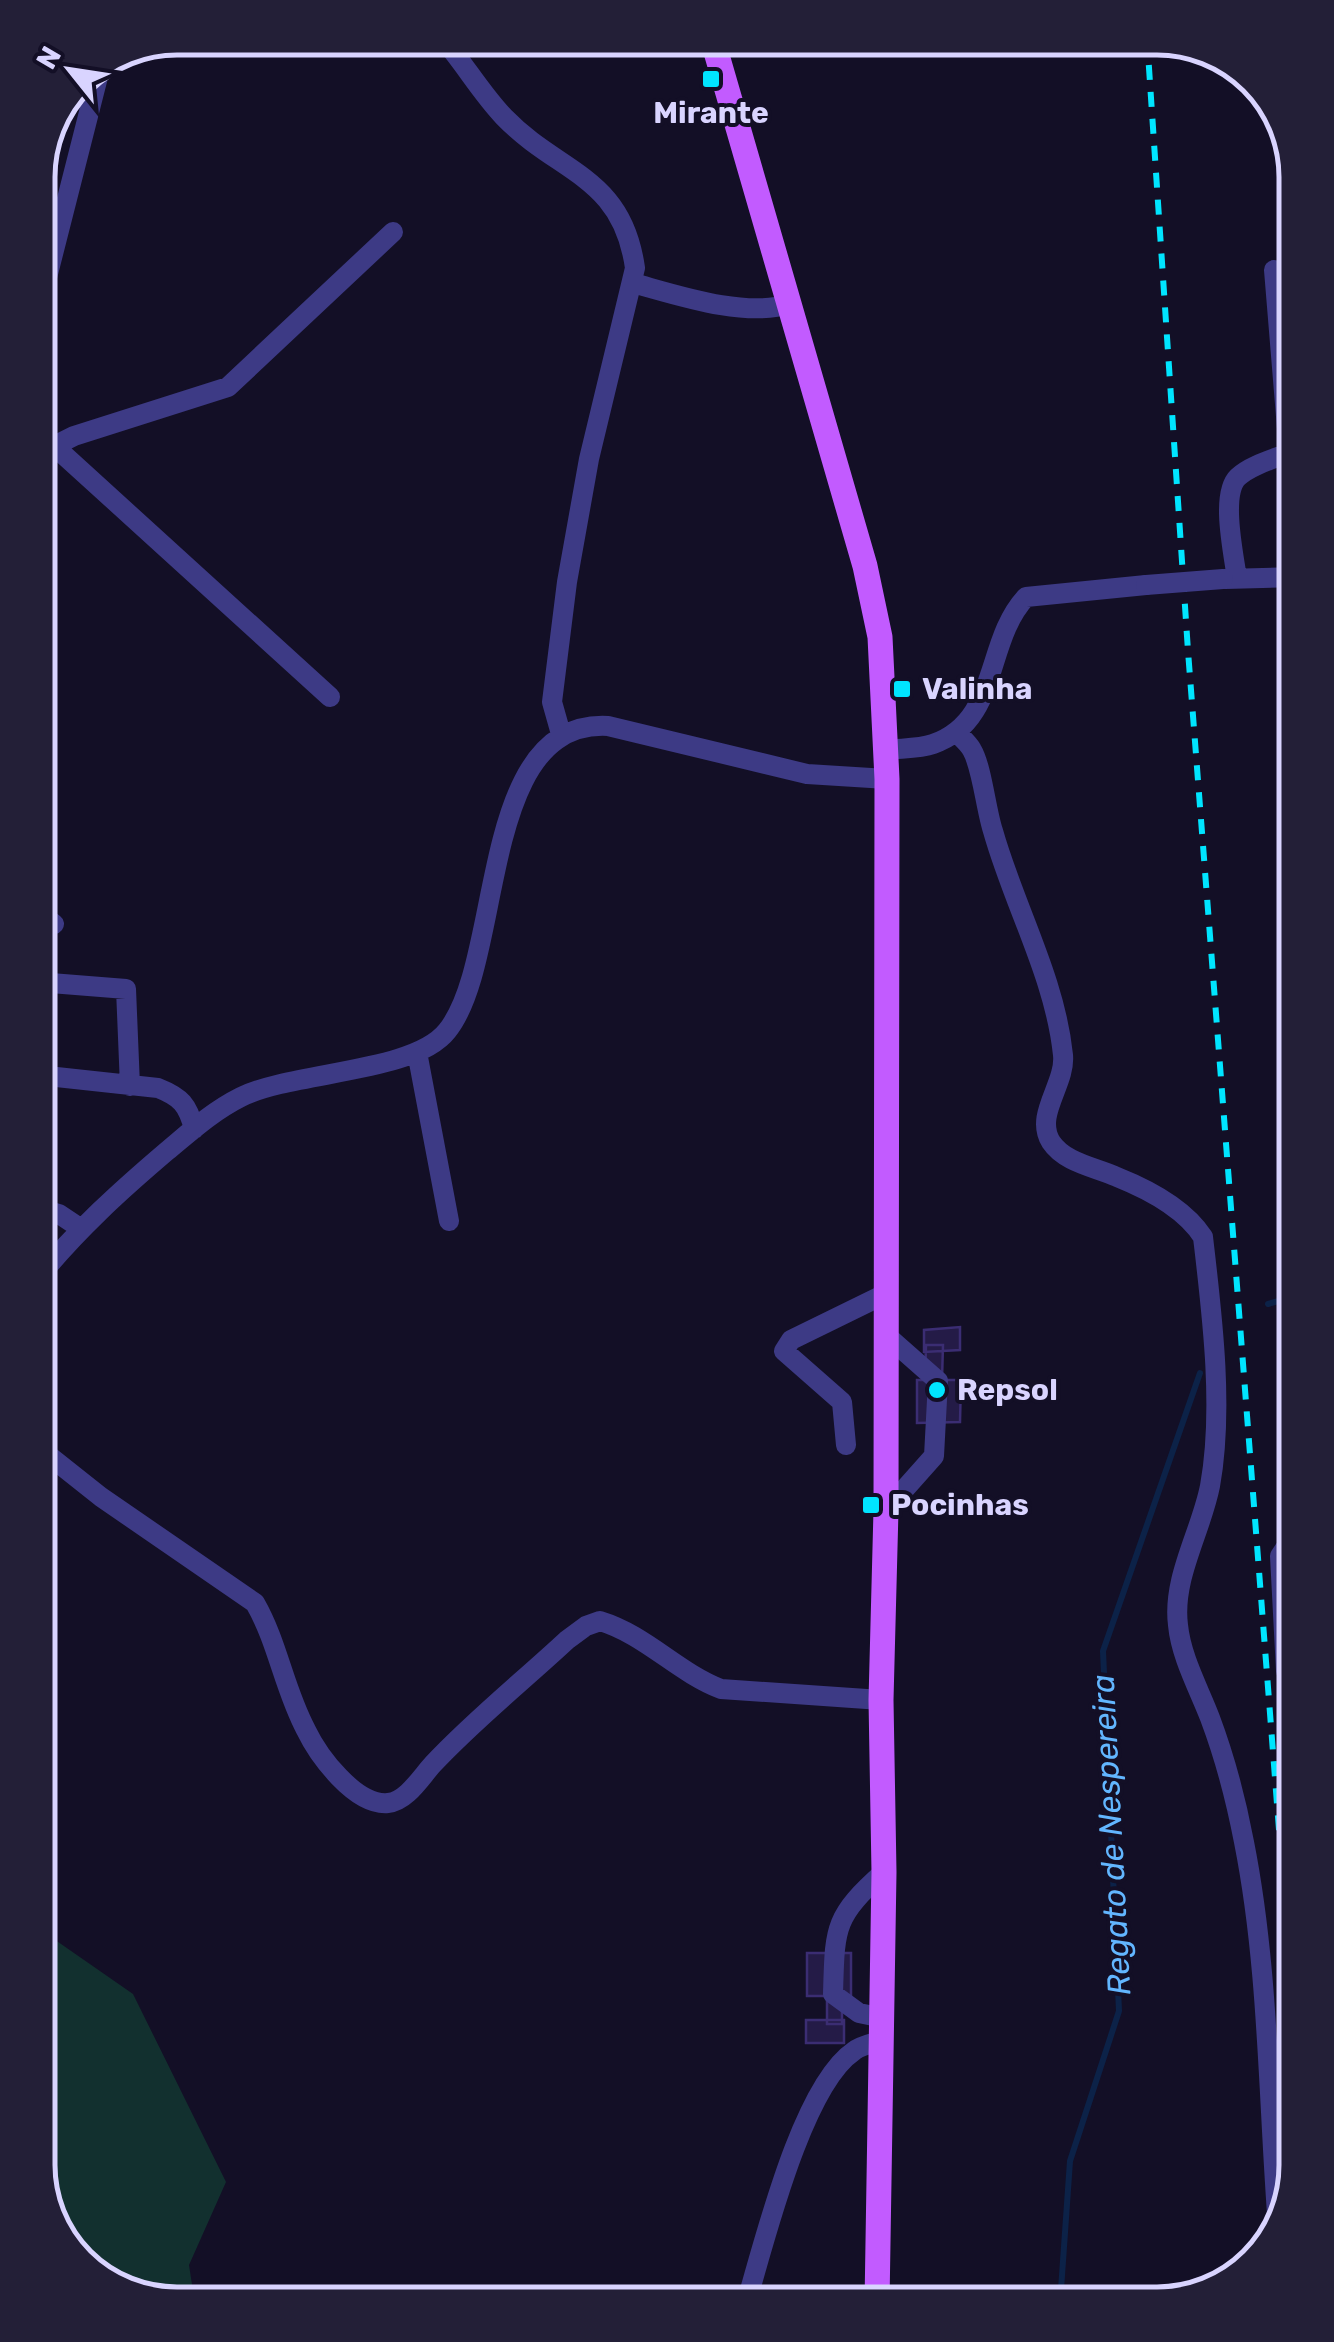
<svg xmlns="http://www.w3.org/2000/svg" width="1334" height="2342" font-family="Rubik,sans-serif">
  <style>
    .green { fill: #12302f }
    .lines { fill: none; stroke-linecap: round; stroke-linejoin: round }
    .stream { stroke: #0c2248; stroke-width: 6 }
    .building { fill: #241b47; stroke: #3b2d73; stroke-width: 2.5 }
    .minor { stroke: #3d3a85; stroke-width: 20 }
    .major { stroke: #c25bff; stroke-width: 25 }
    .rail { stroke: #00e5ff; stroke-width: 6; stroke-dasharray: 15 12; stroke-linecap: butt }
    .minor-bridge { stroke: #3d3a85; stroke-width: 20 }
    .poi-dot { fill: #00e5ff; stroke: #130f26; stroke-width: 4 }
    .labels { text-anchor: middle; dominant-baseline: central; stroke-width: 8; stroke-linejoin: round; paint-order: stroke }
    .poi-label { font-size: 30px; font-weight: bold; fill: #d9d4ff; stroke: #130f26; text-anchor: start }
    .water-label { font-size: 32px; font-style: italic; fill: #62b6ff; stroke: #130f26 }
    .rim { fill: none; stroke: #d9d4ff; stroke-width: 5 }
  </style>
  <rect width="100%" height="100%" fill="#130f26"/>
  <!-- green -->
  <path class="green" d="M38,1928L133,1994L226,2182L189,2265L195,2304H169L99,2281L52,2226L38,2165Z"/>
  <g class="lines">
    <!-- stream -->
    <path class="stream" d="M1268,1304L1296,1296
      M1060,2304L1070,2161L1119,2011L1103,1651L1200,1373"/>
  </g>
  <!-- building -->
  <path class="building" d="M960,1327V1350L924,1352V1330Z
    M926,1345H943L942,1380H961L960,1422L917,1423V1380H925Z
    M807,1953H851V1996H842V2024H827V1996H807Z
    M806,2020H844V2043H806Z"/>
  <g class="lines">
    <!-- minor -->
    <path class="minor" d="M442,38C464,63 481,93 504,117C559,174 622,175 635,268L589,459L567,582L552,702L561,734
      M1274,270L1289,453
      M633,283C677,295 745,318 789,304
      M38,313L100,69
      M54,446L330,697
      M38,449L46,450L74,436L228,387L393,232
      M1225,579L1296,577
      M1237,579C1234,555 1220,494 1238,477C1252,464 1278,458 1296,450
      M957,733C962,738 969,744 972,750C982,767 986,810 993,831C1014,906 1055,977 1063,1055C1066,1084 1034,1115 1051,1142C1065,1163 1095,1167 1117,1177C1147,1189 1185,1209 1203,1237C1212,1314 1224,1409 1210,1486C1201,1532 1172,1578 1178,1625C1181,1657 1199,1689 1210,1718C1225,1758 1236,1800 1244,1842C1269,1968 1268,2099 1278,2227
      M886,750C901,748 919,749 933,744C1000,721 984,642 1026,597L1146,585
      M38,912L54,924
      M38,982L126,989L130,1086
      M417,1052L449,1221
      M38,1075L158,1088C181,1097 188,1105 194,1129
      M38,1208L59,1214L80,1228
      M38,1278C77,1230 120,1191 167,1151C191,1131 213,1111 241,1097C294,1071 414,1073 447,1031C505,960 477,719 608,726L807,774L887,779
      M846,1445L842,1402L784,1351L791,1340L887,1293
      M38,1447L101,1497L255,1603C278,1643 284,1689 306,1730C318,1755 355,1806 388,1803C407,1801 421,1777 433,1764C474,1720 523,1681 567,1640L586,1626L600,1621C646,1635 677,1672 721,1689L881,1700
      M886,1510L934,1456L938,1381L887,1336
      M1296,1682L1286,1671L1280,1556L1286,1547L1296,1541
      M883,2018L859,2013L833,1994C835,1928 833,1917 884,1872
      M746,2304C764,2243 802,2086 854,2051C861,2045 874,2043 883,2040"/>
    <!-- major -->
    <path class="major" d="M712,38L865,566L880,637L887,779L886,1510L881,1700L884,1872L877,2304"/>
    <!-- rail -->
    <path class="rail" d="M1147,38L1188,651L1296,2050"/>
    <!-- minor-bridge -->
    <path class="minor-bridge" d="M1146,585L1223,579"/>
  </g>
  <!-- markers -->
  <g class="poi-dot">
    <rect x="701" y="69" width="20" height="20" rx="5"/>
    <rect x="892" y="679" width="20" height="20" rx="5"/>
    <circle cx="937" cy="1390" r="10"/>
    <rect x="861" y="1495" width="20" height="20" rx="5"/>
  </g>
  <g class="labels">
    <!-- poi labels -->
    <g class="poi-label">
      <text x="711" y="113" text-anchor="middle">Mirante</text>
      <text x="922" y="689">Valinha</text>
      <text x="957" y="1390">Repsol</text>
      <text x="891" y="1505">Pocinhas</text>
    </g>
    <!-- water labels -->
    <g class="water-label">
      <text transform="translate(1111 1835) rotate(-93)">Regato de Nespereira</text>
    </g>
  </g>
  <!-- crop -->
  <path d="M0 0H1334V2342H0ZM177 55H1157A122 122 0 0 1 1279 177V2165A122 122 0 0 1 1157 2287H177A122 122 0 0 1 55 2165V177A122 122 0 0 1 177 55Z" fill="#231f37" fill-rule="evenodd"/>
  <path class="rim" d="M177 55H1157A122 122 0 0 1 1279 177V2165A122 122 0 0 1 1157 2287H177A122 122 0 0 1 55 2165V177A122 122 0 0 1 177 55Z"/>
  <!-- north arrow -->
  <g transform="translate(70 70) rotate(300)" stroke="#130f26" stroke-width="8" paint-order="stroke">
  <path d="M0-8L18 38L0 25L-18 38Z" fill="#d9d4ff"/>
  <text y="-15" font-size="28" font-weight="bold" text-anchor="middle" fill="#d9d4ff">N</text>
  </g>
</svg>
